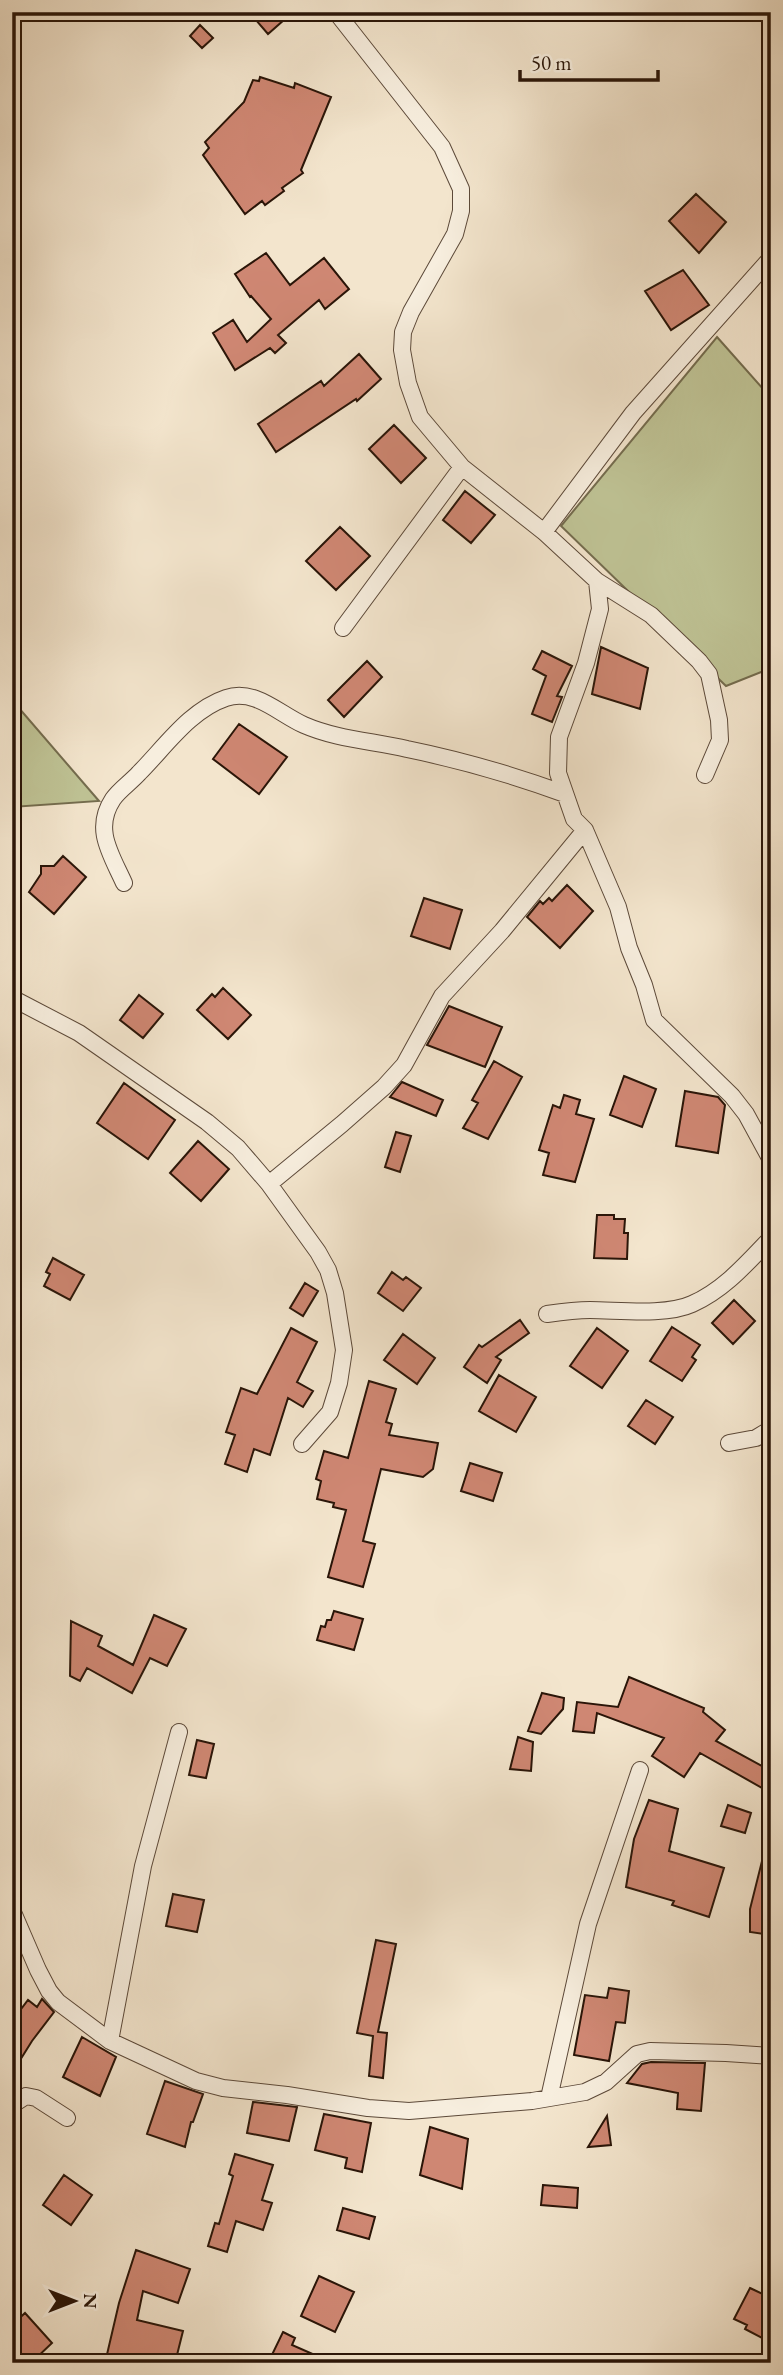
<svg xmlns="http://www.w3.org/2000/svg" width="783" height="2375" font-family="'EB Garamond',serif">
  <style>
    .green { fill: #bfc395; stroke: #746c4e; stroke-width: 2 }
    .building { fill: #cf8773; stroke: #2a1508; stroke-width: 2 }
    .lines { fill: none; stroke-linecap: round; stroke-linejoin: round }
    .street-casing { stroke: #5c4939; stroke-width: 18 }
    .street { stroke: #f7eede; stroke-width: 16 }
  </style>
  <rect width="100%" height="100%" fill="#f3e5cd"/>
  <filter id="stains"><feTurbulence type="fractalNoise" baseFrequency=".00286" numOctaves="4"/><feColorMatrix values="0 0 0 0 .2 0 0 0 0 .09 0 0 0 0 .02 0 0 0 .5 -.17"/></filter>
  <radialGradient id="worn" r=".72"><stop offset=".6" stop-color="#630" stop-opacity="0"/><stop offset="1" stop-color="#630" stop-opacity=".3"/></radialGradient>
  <!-- green -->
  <path class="green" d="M717,337L771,398V668L726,686L561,526Z
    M12,700L99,801L12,807Z"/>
  <!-- building -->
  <path class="building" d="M249,12H293L268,34Z
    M200,25L213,38L202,48L190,36Z
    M260,77L294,88L295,83L331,97L301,170L303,173L282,188L284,191L265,205L262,201L245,214L203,155L209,148L205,142L244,102L253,80L259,81Z
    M696,194L726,222L699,253L669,221Z
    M266,253L290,285L324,258L349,289L325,309L319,300L278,335L286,343L275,353L270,348L235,370L213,333L233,320L247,342L271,319L251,296L250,297L235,274Z
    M683,270L709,305L671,330L645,291Z
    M359,354L381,379L357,401L356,399L276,452L258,424L321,381L324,386Z
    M394,425L426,458L401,483L369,449Z
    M465,491L495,515L471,543L443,520Z
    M340,527L370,556L336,590L306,561Z
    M601,647L648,668L640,709L592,694Z
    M542,651L572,666L557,696L562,697L552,722L532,714L546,676L533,669Z
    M367,661L382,677L344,717L328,700Z
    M239,724L287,757L259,794L213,759Z
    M63,856L86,877L54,914L29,892L41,874V866H54Z
    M567,885L593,911L560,948L527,917L540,901L543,904L549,898L552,901Z
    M424,898L462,910L450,949L411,936Z
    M223,988L251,1015L228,1039L197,1010L212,994L215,997Z
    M139,995L163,1014L143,1038L120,1020Z
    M449,1006L502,1027L485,1067L427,1045Z
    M494,1061L522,1077L488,1139L463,1128L478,1103L472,1100Z
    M624,1076L656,1089L642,1127L610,1115Z
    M402,1082L443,1100L436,1116L390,1097Z
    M124,1083L175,1120L148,1159L97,1123Z
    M685,1091L718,1097L725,1105L718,1153L676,1146Z
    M564,1095L580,1100L576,1114L594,1119L575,1182L543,1175L549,1153L539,1150L553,1105L560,1108Z
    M396,1132L411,1136L400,1172L385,1167Z
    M198,1141L229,1169L201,1201L170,1173Z
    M597,1215H614V1219H625L624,1233H628L627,1259L594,1258Z
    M53,1258L84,1275L70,1300L44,1286L50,1274L46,1272Z
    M392,1272L403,1280L406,1277L421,1288L403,1311L378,1293Z
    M305,1283L318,1291L303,1316L290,1308Z
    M734,1300L755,1321L733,1344L712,1323Z
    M520,1320L529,1333L496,1357L501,1360L487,1383L464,1367L479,1345L482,1347Z
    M672,1327L700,1345L692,1357L696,1360L682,1381L650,1361Z
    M291,1328L317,1342L297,1382L313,1391L303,1407L288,1398L270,1455L254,1449L247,1472L225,1464L235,1435L226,1432L241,1388L257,1394Z
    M597,1328L628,1351L602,1388L570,1366Z
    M403,1334L435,1358L417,1384L384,1360Z
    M499,1375L536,1397L516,1432L479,1411Z
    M369,1381L396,1389L386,1422L392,1424L389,1435L438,1443L433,1469L423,1477L381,1469L363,1541L375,1544L363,1587L328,1577L346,1510L333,1507L334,1503L317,1499L321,1481L316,1479L324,1451L348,1458Z
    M646,1400L673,1417L655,1444L628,1426Z
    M470,1463L502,1473L493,1501L461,1491Z
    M334,1611L363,1619L354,1650L317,1640L321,1626L325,1627L327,1620H331Z
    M154,1615L186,1629L167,1666L150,1658L132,1693L87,1668L80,1681L70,1676L71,1621L102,1636L98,1646L133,1665Z
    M629,1677L704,1708L703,1712L725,1730L716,1741L771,1771V1793L700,1753L684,1777L652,1756L664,1738L597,1713L594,1733L573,1731L577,1702L618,1707Z
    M542,1693L564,1698L563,1709L541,1734L528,1731Z
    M518,1737L533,1742L531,1771L510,1769Z
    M197,1740L214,1744L206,1778L189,1775Z
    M649,1800L678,1809L669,1851L724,1868L709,1917L672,1905L674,1901L626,1887L634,1839Z
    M728,1805L751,1813L745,1833L721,1826Z
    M765,1849H771V1935L750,1932V1909Z
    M173,1894L204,1900L197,1932L166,1926Z
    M376,1940L396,1944L378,2032L387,2033L383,2078L369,2076L373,2036L357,2033Z
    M609,1988L629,1991L625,2023L616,2022L609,2061L574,2055L585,1995L607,1998Z
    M42,1999L54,2012L32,2041L12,2073V2021L28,2000L37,2007Z
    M82,2037L116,2057L100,2096L63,2077Z
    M651,2062L705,2063L701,2111L677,2109L678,2093L627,2083L642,2064Z
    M165,2081L203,2094L193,2122H191L185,2147L147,2134Z
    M253,2102L297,2107L289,2141L247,2133Z
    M324,2114L371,2123L362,2172L345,2168L347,2158L315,2150Z
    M607,2116L611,2145L588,2147Z
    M430,2127L468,2139L462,2189L420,2175Z
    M235,2154L273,2165L262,2200L272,2203L263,2230L236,2221L227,2252L208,2246L215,2223L219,2224L233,2176L229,2174Z
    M64,2175L92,2195L71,2225L43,2205Z
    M543,2185L578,2188L577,2208L541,2205Z
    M343,2208L375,2217L369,2239L337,2230Z
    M136,2250L190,2269L178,2303L143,2291L137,2320L183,2331L175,2363H158L129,2356L127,2363H105L119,2303Z
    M319,2276L354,2292L335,2332L301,2316Z
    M750,2288L771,2298V2337L764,2334L762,2338L745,2329L747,2325L734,2319Z
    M25,2313L52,2343L31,2363H19L12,2356V2325Z
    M283,2332L295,2338L292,2345L333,2363H268Z"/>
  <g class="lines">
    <defs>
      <path id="street" d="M336,12L442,147L461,189V211L455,234L411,312L403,332L402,350L408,383L420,417L462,467L544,532L597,581L651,615L699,661L709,674L719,720L720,740L705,775
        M544,532L633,413L771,258
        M597,581L600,609L586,663L559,737L558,773L574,819L585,830L618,907L629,948L644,985L654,1020L732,1096L746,1114L771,1160
        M343,628L462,467
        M124,883C111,854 93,829 113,799C119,790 131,782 139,773C165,747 190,710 226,698C255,688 279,714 304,725C336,739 372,741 407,749C461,760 513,775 565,794
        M12,998L79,1033L207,1122L238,1148L269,1184L318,1252L328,1270L335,1293L344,1350L339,1383L330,1412L302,1444
        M269,1184L342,1124L384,1087L404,1065L442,996L502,931L585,830
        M547,1314C561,1312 575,1310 590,1310C618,1310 666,1316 692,1304C724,1290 747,1263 771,1238
        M729,1443L756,1438L771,1429
        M12,1910L38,1970L49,1991L58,2002L110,2041L196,2081L223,2088L287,2095L368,2108L409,2111L532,2101L585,2092L606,2082L637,2054L650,2051L726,2053L771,2056
        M110,2041L143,1866L179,1732
        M549,2098L588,1924L640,1770
        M12,2105L26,2096L36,2098L67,2118"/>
    </defs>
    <!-- street casing -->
    <use href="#street" class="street-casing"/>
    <!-- street -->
    <use href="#street" class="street"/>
  </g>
  <!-- margin -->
  <rect width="783" height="2375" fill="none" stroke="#f3e5cd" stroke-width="42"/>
  <rect x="14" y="14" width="755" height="2347" fill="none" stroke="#2a1508" stroke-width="3.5"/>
  <rect x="21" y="21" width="741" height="2333" fill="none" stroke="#2a1508" stroke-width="2"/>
  <!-- north arrow -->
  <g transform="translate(74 2301) rotate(90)" stroke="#f7eede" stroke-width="5" paint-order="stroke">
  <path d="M0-5L12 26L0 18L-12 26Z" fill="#2a1508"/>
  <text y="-10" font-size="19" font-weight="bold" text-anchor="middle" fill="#2a1508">N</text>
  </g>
  <!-- scale -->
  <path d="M520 70v10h138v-10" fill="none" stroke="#2a1508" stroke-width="3.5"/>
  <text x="531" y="70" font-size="21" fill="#2a1508" stroke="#f7eede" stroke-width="5" paint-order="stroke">50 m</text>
  <rect width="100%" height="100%" filter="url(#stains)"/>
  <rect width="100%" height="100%" fill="url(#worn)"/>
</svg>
